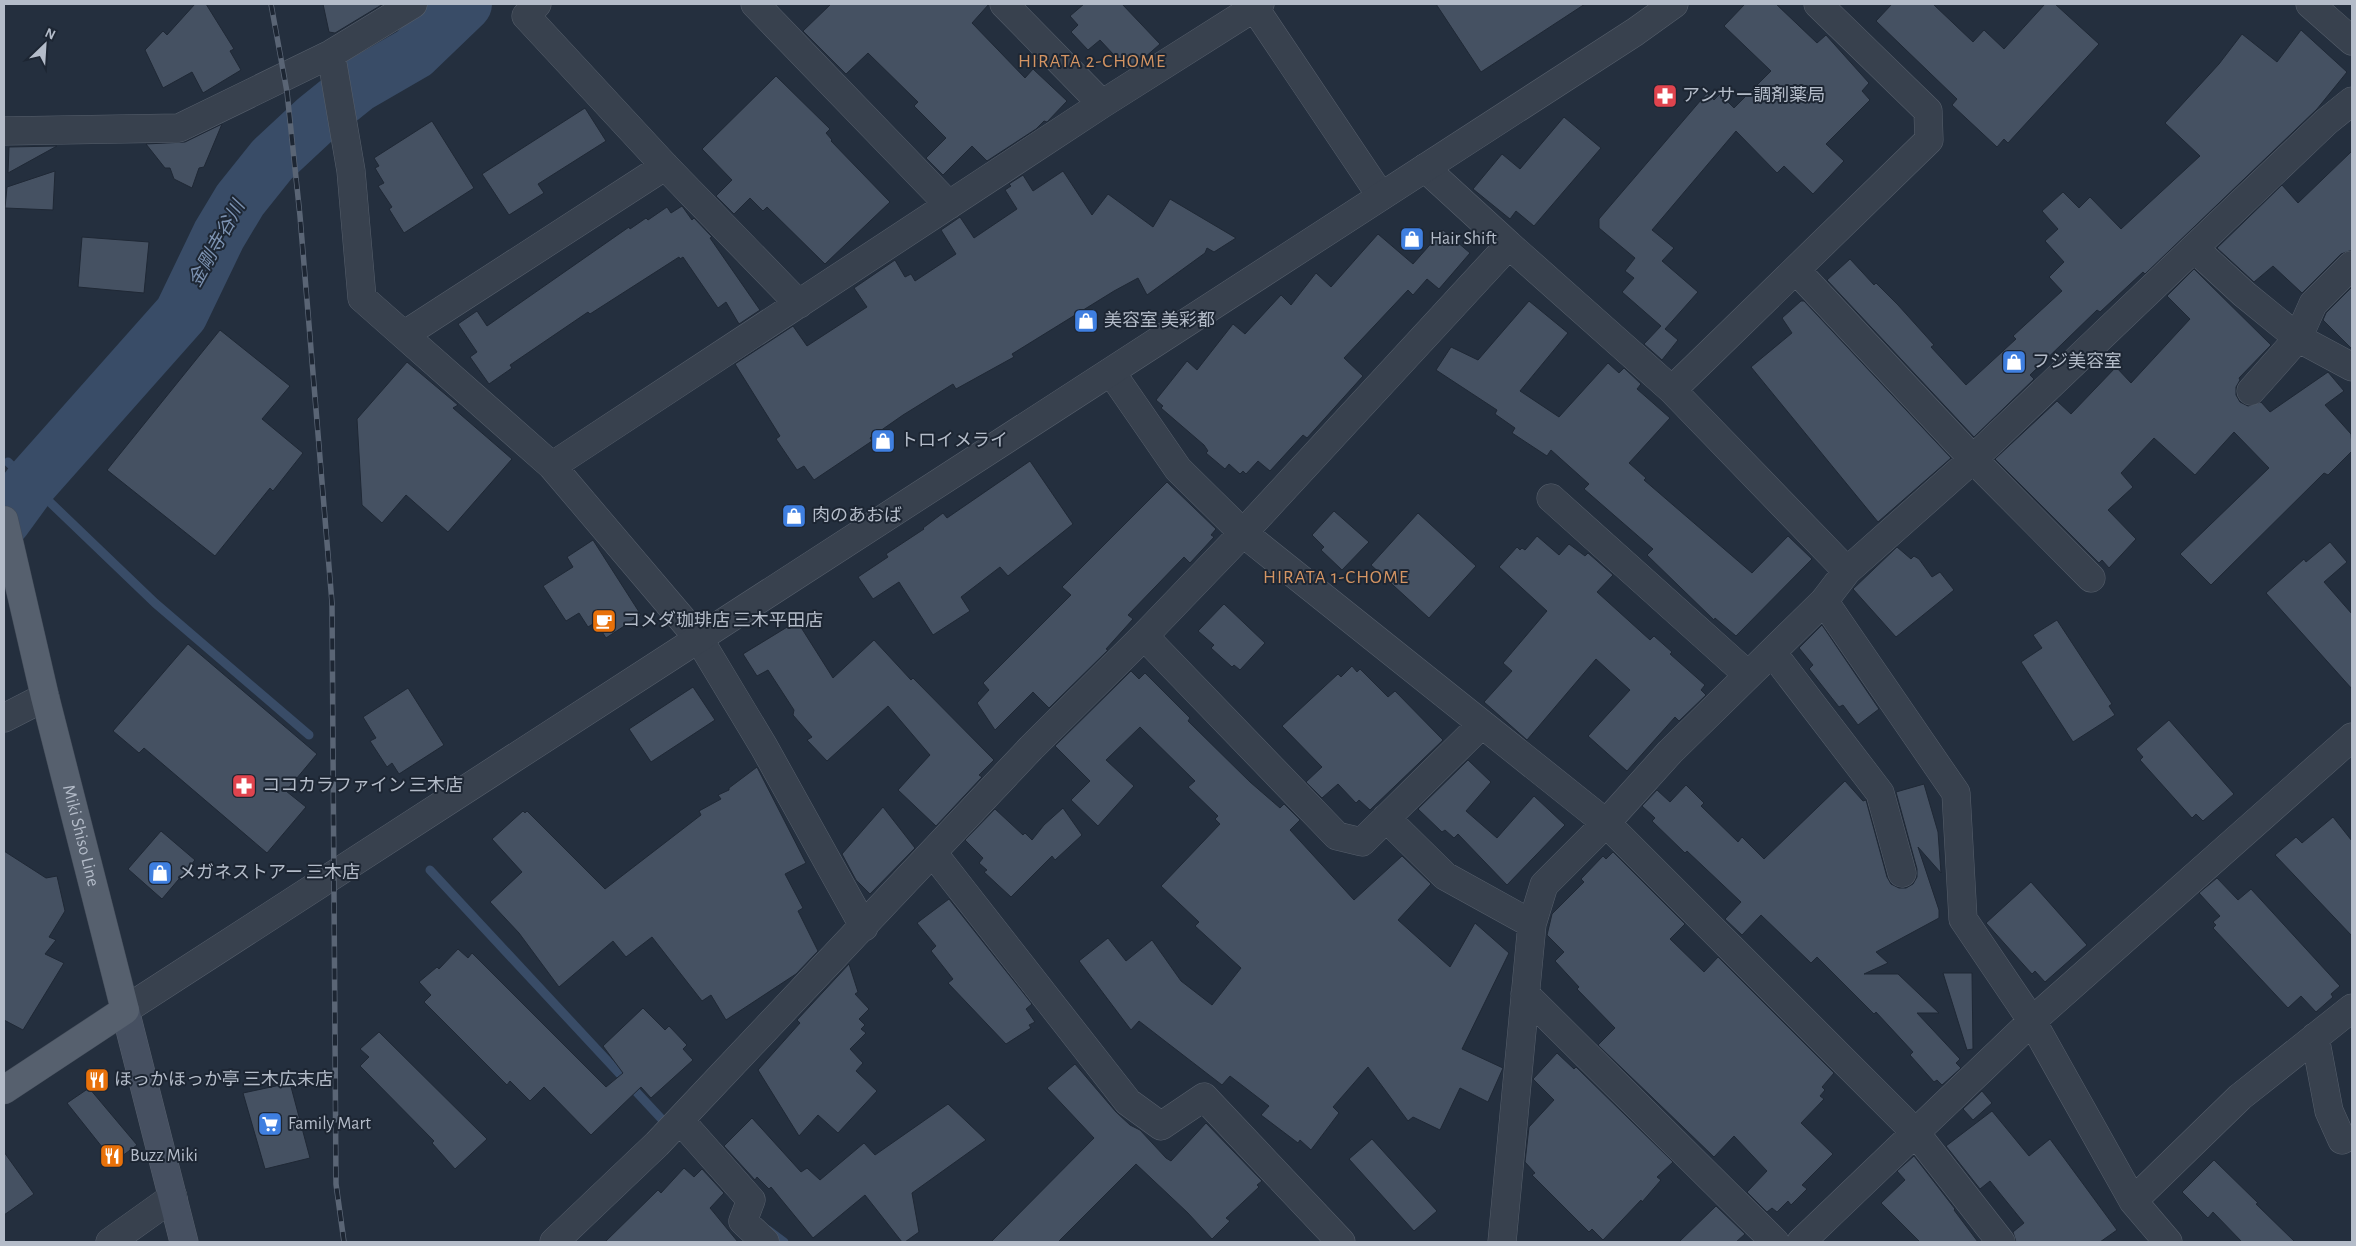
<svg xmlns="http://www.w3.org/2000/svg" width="2356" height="1246" font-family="'Alegreya Sans','Noto Sans JP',sans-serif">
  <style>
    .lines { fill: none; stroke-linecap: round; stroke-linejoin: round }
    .stream { stroke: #394c67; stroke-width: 9 }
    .river { stroke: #394c67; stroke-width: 54 }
    .building { fill: #455162; stroke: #1f2835 }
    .minor-casing { stroke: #565f6c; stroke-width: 29 }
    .tertiary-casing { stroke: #565f6c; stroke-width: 29 }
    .secondary-casing { stroke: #565f6c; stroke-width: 29 }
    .primary-casing { stroke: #414a57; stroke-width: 29 }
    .minor { stroke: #38414e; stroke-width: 28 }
    .tertiary { stroke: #38414e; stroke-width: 28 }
    .secondary { stroke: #465061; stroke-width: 28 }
    .primary { stroke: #56606e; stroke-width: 28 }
    .rail-casing { stroke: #5a6575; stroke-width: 5.5 }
    .rail { stroke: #1d2633; stroke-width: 4; stroke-dasharray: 11; stroke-linecap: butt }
    .labels { text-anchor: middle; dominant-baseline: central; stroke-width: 4; stroke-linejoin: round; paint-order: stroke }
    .poi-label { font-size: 18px; fill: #b4bcc9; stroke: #1d2633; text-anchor: start }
    .street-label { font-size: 18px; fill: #b4bcc9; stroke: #1d2633 }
    .neighbourhood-label { font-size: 19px; letter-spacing: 1px; fill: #d59563; stroke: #1d2633 }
    .water-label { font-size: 19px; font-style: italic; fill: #7c92b1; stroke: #1d2633 }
  </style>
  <rect width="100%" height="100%" fill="#242f3e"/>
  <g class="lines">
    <!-- stream -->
    <path class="stream" d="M8,462L155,603L309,735
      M430,870L669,1127
      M768,1230L784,1242"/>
    <!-- river -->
    <path class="river" d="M4,520L31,483L181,314L219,235L240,200L272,160L316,119L357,86L414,53L465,4"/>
  </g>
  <!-- building -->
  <path class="building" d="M195,4H206L234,49L230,51L241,70L203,93L192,72L163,88L145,50L163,31L167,35Z
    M323,4H383L335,33L329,32Z
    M831,4H989L972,23L1025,78L1033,69L1067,101L1047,122L1044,121L1036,129L987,161L972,146L943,175L926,158L946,138L914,106L918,102L868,53L846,74L803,31Z
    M1084,4H1122L1160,44L1143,59L1127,69L1100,40L1088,50L1071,32L1078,25L1070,16Z
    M1436,4H1585L1481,72Z
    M1745,4H1776L1817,43L1826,35L1869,83L1862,91L1870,100L1826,144L1844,161L1813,194L1784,166L1777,173L1736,131L1652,230L1674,248L1662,261L1698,292L1665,329L1678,340L1662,360L1644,344L1661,326L1622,292L1634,278L1625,271L1635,258L1599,228V219L1707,93L1714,100L1720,94L1734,108L1771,71L1724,26Z
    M1892,4H1933L1973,42L1984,30L2004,49L2045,4H2055L2099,44L2008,143L2004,139L1997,147L1952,105L1957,99L1876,21Z
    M2301,30L2347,72L2317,109L2145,274L2143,272L2100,312L2097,310L2030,375L2034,379L1974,437L1827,280L1850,259L1874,285L1876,283L1898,305L1934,345L1931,347L1966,385L2016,339L2013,336L2062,291L2049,277L2064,262L2045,241L2058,229L2042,211L2063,192L2079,208L2090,197L2121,229L2200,156L2165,123L2219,64L2242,34L2277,62Z
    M776,76L830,129L826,133L832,140L831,141L890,202L825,264L767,207L763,211L750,198L734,214L716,196L732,180L702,149Z
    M585,108L606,141L538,184L544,193L509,215L482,174Z
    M1564,117L1601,148L1534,226L1516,211L1510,219L1473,189L1502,154L1520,169Z
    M432,121L474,188L404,233L389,209L392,207L378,186L384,183L375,168L379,166L374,158Z
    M222,124L204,167L199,168L192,188L174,179L170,168H165L146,144L185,142Z
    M57,146L8,173L9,147Z
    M2352,151V250L2341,254L2302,293L2273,266L2254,282L2217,248L2282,185L2298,203Z
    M55,171L53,210L5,208L7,187Z
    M1063,171L1092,215L1108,194L1153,227L1170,199L1236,238L1214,252L1207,248L1205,253L1147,295L1138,278L1114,291L1012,354L1014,357L956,389L953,384L903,415L870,438L872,441L814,480L804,466L797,470L776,439L780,436L735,364L793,326L807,346L867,307L854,288L895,260L905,277L911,274L915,281L956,254L941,230L960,217L974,238L1017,209L1005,190L1011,186L1009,184L1023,175L1033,191Z
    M682,206L692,220L694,218L712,237L710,238L760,310L739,324L726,302L718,308L683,257L680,259L679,257L590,314L588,312L510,365L512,368L489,384L470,357L477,352L458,324L477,311L487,326L629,227L630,229L646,218L648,220L667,207L671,213Z
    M1443,230L1470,253L1439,289L1427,279L1413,295L1408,290L1344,358L1363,376L1307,438L1303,435L1270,471L1258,461L1246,474L1243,471L1240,474L1229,464L1225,469L1206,453L1208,451L1204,445L1161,408L1163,406L1156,400L1187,361L1197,370L1233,324L1245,334L1281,295L1291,305L1316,273L1331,287L1378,234L1413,264Z
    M82,237L149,242L144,293L78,287Z
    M2194,269L2271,345L2239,378L2240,380L2236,387V395L2240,402L2248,406L2261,402L2270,412L2328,372L2344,391L2325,405L2351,434L2352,445V451L2328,475L2324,473L2211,585L2180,554L2269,468L2234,432L2195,475L2154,438L2121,473L2133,487L2108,510L2136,539L2109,568L2102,560L2099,563L1995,459L2057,401L2071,414L2116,367L2131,383L2190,319L2167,296Z
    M2352,287V349L2323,320L2326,313Z
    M1529,301L1568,333L1520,391L1559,417L1608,363L1619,373L1624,368L1641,384L1637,389L1670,418L1629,463L1646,478L1644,480L1752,573L1788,536L1812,559L1736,636L1715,618L1714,620L1647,555L1653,549L1584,489L1589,484L1551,450L1547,456L1512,433L1515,428L1495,414L1497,410L1436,370L1451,347L1478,360Z
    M1801,301H1804L1951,458L1878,522L1751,367L1792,333L1782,318Z
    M220,330L290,386L262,419L303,453L273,491L270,488L215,556L107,470Z
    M407,362L458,405L453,408L512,459L448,532L406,495L382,523L362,505L357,419Z
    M1030,461L1073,524L1008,576L1000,567L961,597L970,611L933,635L899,582L873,599L858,577L888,557L886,554L924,529L923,528L943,513L947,518Z
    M1167,482L1216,529L1211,535L1214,537L1190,563L1184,557L1128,615L1133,619L1106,649L1108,650L1049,708L1033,692L995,730L977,703L989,690L983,683L1071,595L1062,587Z
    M1334,511L1369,542L1342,570L1321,550L1324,547L1312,535Z
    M1418,513L1476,566L1429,618L1371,565Z
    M1537,536L1559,555L1569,544L1585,556L1588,553L1613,575L1597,592L1650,640L1654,636L1672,652L1670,654L1705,685L1701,690L1706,695L1679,721L1675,717L1627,771L1588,736L1630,690L1596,659L1527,740L1484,702L1512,671L1503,663L1547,611L1499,567L1517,547L1520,550L1522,548L1525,550Z
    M593,540L641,615L606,638L596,622L588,627L579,613L566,621L543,586L573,567L567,557Z
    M2330,542L2347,562L2324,582L2352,614V689L2266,593L2304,559L2306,562Z
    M1897,547L1911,559L1914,556L1919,559L1932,577L1940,572L1954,590L1896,637L1853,589Z
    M1224,604L1265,643L1240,670L1234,665L1232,667L1211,648L1214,645L1198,631Z
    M2057,620L2112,704L2109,706L2115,715L2073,742L2021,662L2042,648L2033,635Z
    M797,621L833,678L874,640L911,680L913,678L994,760L979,775L982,777L936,826L898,790L930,755L888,706L827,761L807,740L812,737L793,715L794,710L768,670L757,676L743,654Z
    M1822,625L1879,709L1858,725L1843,705L1839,707L1809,669L1813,665L1799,648Z
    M188,644L317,754L286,791L306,807L267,853L144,748L139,753L113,731Z
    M1352,666L1357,672L1360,669L1388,697L1395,691L1443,740L1370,810L1359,800L1356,803L1338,784L1322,798L1306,782L1322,767L1282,726L1338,674L1341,677Z
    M1131,671L1139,679L1145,673L1190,718L1188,721L1250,782L1280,808L1284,804L1300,820L1290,830L1354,900L1402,856L1431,884L1398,920L1450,967L1475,923L1509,953L1462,1049L1503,1068L1488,1102L1460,1088L1440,1130L1413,1117L1408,1121L1368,1067L1333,1107L1339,1113L1311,1150L1300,1140L1298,1143L1261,1115L1269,1106L1230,1076L1222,1085L1139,1021L1131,1030L1079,961L1108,938L1126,961L1152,940L1181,981L1212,1005L1241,968L1195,926L1199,922L1161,886L1220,824L1215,819L1218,816L1188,787L1195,781L1140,727L1106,760L1134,786L1098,826L1071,800L1090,781L1055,746Z
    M693,687L715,720L651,762L629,729Z
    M408,688L444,745L399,774L392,763L387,767L370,741L376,738L363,717Z
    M2169,720L2234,794L2203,821L2196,814L2192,818L2140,760L2143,757L2136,749Z
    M1468,760L1491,782L1466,811L1497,838L1534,796L1565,825L1507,885L1458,834L1454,838L1445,830L1442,832L1418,809Z
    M757,767L806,863L785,874L803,908L798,911L818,951L796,974L726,1020L711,995L702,1001L652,937L626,957L613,941L559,987L519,933L490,902L522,872L492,839L523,811L525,813L527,811L605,889L701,815L699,811L721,799L718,795L729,790V788Z
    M1845,781L1863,801L1866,800L1887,877L1891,884L1899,888H1906L1913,884L1917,877V869L1896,792L1924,784L1938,832L1941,873L1918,847L1939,910V918L1876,952L1888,963L1864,974H1898L1939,1013H1917L1960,1059L1956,1063L1961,1068L1942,1085L1937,1080L1934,1082L1910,1055L1913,1052L1876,1012L1874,1014L1817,957L1811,963L1761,915L1742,935L1725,919L1741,902L1687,851L1685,853L1652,821L1655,818L1642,806L1657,790L1670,802L1686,785L1704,803L1701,806L1738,842L1742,837L1764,859Z
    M883,807L915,848L870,894L856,880L842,854Z
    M1063,808L1082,835L1055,860L1052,856L1011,897L984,872L987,870L979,863L983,858L965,840L995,809L1023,835L1025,833L1032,840L1044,825Z
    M2333,817L2352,841V936L2275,855L2296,837L2302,843Z
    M161,831L195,860L162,899L128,869Z
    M4,851L46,878L57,876L65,911L49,937L56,940L45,954L64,963L23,1030L4,1020Z
    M1613,852L1685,924L1670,939L1704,972L1718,957L1834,1073L1822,1087L1825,1090L1820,1096L1824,1099L1801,1123L1833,1154L1802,1185L1807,1189L1791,1205L1788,1201L1777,1212L1772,1208L1767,1212L1747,1192L1767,1171L1734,1136L1714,1157L1598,1045L1615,1028L1577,989L1579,987L1555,961L1564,952L1547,935L1552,914L1584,882L1581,879L1603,856L1606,859Z
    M2217,878L2238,900L2251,889L2340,986L2331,994L2333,997L2316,1012L2301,996L2288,1008L2213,928L2216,925L2213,922L2220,916L2199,893Z
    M2031,882L2087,945L2045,982L2035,971L2032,974L1986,923Z
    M949,899L1032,1004L1026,1009L1035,1022L1029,1025L1031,1028L1006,1044L948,983L953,979L931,951L936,946L917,923Z
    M458,949L468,958L472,953L606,1087L623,1073L603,1046L643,1008L665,1030L669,1026L687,1045L683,1049L693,1060L651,1098L641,1087L591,1135L544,1087L530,1101L510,1081L507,1085L424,1002L431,995L419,982L437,967L439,969Z
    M849,964L858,992L855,994L869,1009L859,1019L865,1025L861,1029L866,1033L850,1049L863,1063L856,1071L877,1091L838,1133L818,1115L799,1136L758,1070L800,1023L797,1020Z
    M1943,973H1972L1973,1049L1967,1050Z
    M379,1032L487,1139L455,1169L432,1143L434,1141L360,1066L369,1057L360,1049Z
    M1557,1053L1574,1069L1576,1067L1673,1162L1657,1177L1661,1180L1642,1202L1641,1200L1603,1240L1592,1229L1589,1232L1532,1175L1535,1173L1525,1162L1529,1127L1554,1100L1533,1079Z
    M1075,1064L1116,1112L1130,1125L1140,1130L1166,1158L1171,1161L1206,1123L1262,1181L1257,1185L1259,1187L1226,1218L1230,1221L1212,1239L1188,1213L1136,1164L1058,1242H991L1094,1138L1047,1088Z
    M290,1083L310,1158L265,1169L243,1093Z
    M89,1088L137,1145L114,1162L67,1103Z
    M1982,1091L1992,1103L1973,1120L1963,1109Z
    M948,1104L986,1140L912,1193L919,1232L905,1242H902L865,1195L813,1238L771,1187L769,1189L757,1177L755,1180L724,1146L752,1118L801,1172L807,1168L820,1180L864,1143L875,1155Z
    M1992,1111L2029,1156L2050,1139L2117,1230L2100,1242H2016L2013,1232L2024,1223L1990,1181L1980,1189L1946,1146Z
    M1372,1139L1437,1211L1414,1231L1349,1159Z
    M4,1152L34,1194L4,1215Z
    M1914,1156L1955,1209L1954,1210L1978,1242H1920L1881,1203L1905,1180L1897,1171Z
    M2214,1160L2258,1203L2256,1204L2295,1242H2242L2213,1212L2208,1218L2182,1192Z
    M684,1168L694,1177L702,1169L724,1193L710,1208L738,1242H605L658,1190L661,1193Z
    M1716,1206L1745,1234L1736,1242H1679Z"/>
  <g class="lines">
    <defs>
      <path id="minor" d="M537,4L526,16L665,166L799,304
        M755,4L949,205
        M1004,4L1102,104
        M1252,4L1381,196
        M331,54L351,171L362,298L552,466L699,639L764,747L864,927
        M4,131L179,128L331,54L413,4
        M1425,168L1509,245
        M2194,248L2244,294L2298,338L2352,367
        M1796,270L1973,459L2091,578
        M404,335L665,166
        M1111,372L1178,469L1243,533L1606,823L1915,1132L2001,1242
        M1672,390L1847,571
        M2251,391L2298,338L2313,304L2352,265
        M552,466L1102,104L1260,4
        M1551,498L1748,675
        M1824,601L1956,793L1963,919L2032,1021L2133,1201L2240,1097L2352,1008
        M1144,636L1337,836L1362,842L1482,724
        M1772,652L1880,793L1902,873
        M4,718L45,697
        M1386,818L1445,876L1532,924
        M933,853L1128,1102L1161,1126L1204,1097L1341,1242
        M1525,994L1775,1242
        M2315,1037L2329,1111L2342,1140
        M680,1120L751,1200L743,1221L765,1242
        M2133,1201L2168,1242
        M110,1242L173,1197
        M554,1242L657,1144L1031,748L1144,636L1243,533L1509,245L1672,390L1929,140L1928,111L1818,4
        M1502,1242L1532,924L1544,885L1606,823L1670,752L1824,601L1847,571L1973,459L2326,122L2352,101
        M1801,1242L2032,1021L2352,737"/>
      <path id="tertiary" d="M2310,4L2352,41
        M125,1010L1635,32L1674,4"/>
      <path id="secondary" d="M125,1010L184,1242"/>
      <g id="primary">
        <path id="s1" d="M4,520L45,697L125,1010L4,1090"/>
      </g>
    </defs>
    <!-- minor casing -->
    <use href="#minor" class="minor-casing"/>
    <!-- tertiary casing -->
    <use href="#tertiary" class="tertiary-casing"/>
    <!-- secondary casing -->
    <use href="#secondary" class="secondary-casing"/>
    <!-- primary casing -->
    <use href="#primary" class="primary-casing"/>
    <!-- minor -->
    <use href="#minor" class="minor"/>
    <!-- tertiary -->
    <use href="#tertiary" class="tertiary"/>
    <!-- secondary -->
    <use href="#secondary" class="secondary"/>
    <!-- primary -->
    <use href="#primary" class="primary"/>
    <defs>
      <path id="rail" d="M271,4L287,92L300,216L332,603L336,1184L344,1242"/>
    </defs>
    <!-- rail casing -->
    <use href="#rail" class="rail-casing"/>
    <!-- rail -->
    <use href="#rail" class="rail"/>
  </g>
  <!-- icons -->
  <defs>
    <symbol id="pharmacy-square" viewBox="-11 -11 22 22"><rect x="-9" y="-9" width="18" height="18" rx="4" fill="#e0444e" stroke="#1d2633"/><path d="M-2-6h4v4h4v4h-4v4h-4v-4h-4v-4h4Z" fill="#fff"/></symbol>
    <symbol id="shop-square" viewBox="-11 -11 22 22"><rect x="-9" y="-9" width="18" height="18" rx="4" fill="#3f7fe0" stroke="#1d2633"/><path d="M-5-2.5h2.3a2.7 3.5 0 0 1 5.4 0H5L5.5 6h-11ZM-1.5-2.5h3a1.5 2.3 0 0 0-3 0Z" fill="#fff"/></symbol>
    <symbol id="cafe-square" viewBox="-11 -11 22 22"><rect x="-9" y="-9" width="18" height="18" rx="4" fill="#e8710a" stroke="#1d2633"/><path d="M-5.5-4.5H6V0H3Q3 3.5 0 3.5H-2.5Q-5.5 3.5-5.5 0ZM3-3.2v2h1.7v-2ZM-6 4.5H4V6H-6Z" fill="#fff"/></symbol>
    <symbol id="restaurant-square" viewBox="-11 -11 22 22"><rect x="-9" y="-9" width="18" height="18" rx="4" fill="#e8710a" stroke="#1d2633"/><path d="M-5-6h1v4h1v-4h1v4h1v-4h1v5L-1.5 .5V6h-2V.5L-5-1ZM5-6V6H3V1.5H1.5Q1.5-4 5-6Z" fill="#fff"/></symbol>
    <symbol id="supermarket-square" viewBox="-11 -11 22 22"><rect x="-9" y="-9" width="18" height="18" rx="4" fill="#3f7fe0" stroke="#1d2633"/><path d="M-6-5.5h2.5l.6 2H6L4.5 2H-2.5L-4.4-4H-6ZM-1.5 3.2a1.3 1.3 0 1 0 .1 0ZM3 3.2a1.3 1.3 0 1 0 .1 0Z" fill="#fff"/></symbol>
  </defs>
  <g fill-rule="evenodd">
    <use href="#pharmacy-square" x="1651" y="82" width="28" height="28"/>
    <use href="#shop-square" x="1398" y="225" width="28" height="28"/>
    <use href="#shop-square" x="1072" y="307" width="28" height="28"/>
    <use href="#shop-square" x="2000" y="348" width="28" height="28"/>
    <use href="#shop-square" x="869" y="427" width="28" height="28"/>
    <use href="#shop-square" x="780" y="502" width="28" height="28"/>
    <use href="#cafe-square" x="590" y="607" width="28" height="28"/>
    <use href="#pharmacy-square" x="230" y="772" width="28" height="28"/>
    <use href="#shop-square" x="146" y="859" width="28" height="28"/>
    <use href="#restaurant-square" x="83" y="1066" width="28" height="28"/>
    <use href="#supermarket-square" x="256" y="1110" width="28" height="28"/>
    <use href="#restaurant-square" x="98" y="1142" width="28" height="28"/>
  </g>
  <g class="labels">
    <!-- poi labels -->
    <g class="poi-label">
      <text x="1682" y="96">アンサー調剤薬局</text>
      <text x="1430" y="239">Hair Shift</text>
      <text x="1104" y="321">美容室 美彩都</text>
      <text x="2032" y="362">フジ美容室</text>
      <text x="900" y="441">トロイメライ</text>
      <text x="812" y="516">肉のあおば</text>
      <text x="622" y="621">コメダ珈琲店 三木平田店</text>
      <text x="262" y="786">ココカラファイン 三木店</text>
      <text x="178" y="873">メガネストアー 三木店</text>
      <text x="114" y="1080">ほっかほっか亭 三木広末店</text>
      <text x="288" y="1124">Family Mart</text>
      <text x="130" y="1156">Buzz Miki</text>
    </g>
    <!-- street labels -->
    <g class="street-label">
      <text stroke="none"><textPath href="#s1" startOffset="325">Miki Shiso Line</textPath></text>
    </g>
    <!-- neighbourhood labels -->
    <g class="neighbourhood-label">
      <text x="1092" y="61">HIRATA 2-CHOME</text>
      <text x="1336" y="577">HIRATA 1-CHOME</text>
    </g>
    <!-- water labels -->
    <g class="water-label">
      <text transform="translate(217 244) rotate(-61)">金剛寺谷川</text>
    </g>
  </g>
  <!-- border -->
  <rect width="2356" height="1246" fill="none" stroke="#b4bcc9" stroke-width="10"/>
  <!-- north arrow -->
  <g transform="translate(45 45) rotate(25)" stroke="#1d2633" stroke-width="4" paint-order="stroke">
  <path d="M0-4L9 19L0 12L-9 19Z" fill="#b4bcc9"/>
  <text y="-8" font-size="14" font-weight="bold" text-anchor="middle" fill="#b4bcc9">N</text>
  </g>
</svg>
